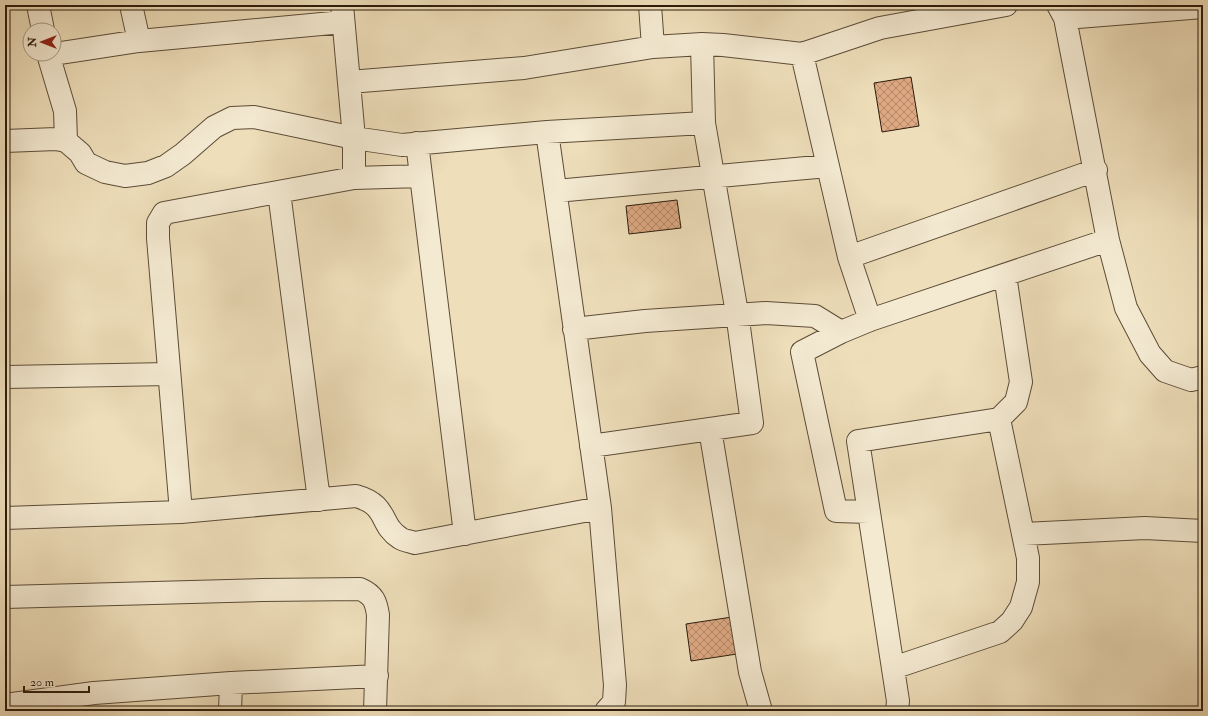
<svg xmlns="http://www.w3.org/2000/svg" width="1208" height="716" font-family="'IM FELL Double Pica',serif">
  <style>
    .building { fill: url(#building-cross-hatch); stroke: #2c1c0b }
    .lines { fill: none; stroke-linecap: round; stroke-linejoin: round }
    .minor-casing { stroke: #5c4c37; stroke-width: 24 }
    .minor { stroke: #f4ead2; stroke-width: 22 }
  </style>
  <defs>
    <pattern id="building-cross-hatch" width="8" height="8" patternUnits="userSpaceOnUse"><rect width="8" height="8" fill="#dda882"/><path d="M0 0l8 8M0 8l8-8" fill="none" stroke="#b38869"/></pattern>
  </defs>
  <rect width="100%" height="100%" fill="#eedeba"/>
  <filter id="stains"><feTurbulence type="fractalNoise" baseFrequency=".005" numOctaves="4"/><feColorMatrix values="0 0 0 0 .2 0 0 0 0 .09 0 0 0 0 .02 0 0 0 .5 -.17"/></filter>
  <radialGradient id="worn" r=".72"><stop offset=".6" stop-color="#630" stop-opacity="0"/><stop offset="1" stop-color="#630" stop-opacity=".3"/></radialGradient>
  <!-- building -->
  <path class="building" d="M911,77L919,126L882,132L874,83Z
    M677,200L681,228L629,234L626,206Z
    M732,617L737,654L691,661L686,624Z"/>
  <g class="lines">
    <defs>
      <path id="minor" d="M38,5L43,30
        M131,5L139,41
        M342,5L354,138V178
        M650,5L653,47
        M1058,5L1065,18L1108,240L1126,308L1150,354L1165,371L1191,380L1203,377
        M1065,18L1203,7
        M48,54L65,111L66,141
        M54,54L139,41L343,22
        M802,54L849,257L870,320
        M349,82L524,68L653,47L702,44L723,45L802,54L880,28L1006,5
        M547,132L600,508L615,685L614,702L606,711
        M5,141L56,139L66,141L80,153L86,163L105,172L125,176L148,173L166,166L183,154L214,127L232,118L254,117L354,138L402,145L547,132L704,123
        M417,143L465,534
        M556,191L828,166
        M279,192L319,500
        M849,257L1096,170
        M574,329L645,321L766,313L815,316L841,332
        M5,377L169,374
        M710,429L750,672L761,711
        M591,446L752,423L737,313L704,123L702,44
        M181,512L158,238V223L164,213L354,178L421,176
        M869,512L836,511L802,352L841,332L870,320L1108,240
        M5,518L181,512L356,496C389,505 379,525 400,538C404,541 410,541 415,543L600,508
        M1024,534L1145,528L1203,531
        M5,597L262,590L360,589C374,595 376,602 378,615L375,711
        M893,668L1000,632L1012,621L1021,607L1028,582V558L999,419
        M5,705L94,693L231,683L377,676
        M230,711L231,683
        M897,711L898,701L858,441L999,419L1016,402L1021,382L1005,275"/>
    </defs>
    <!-- minor casing -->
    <use href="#minor" class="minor-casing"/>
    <!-- minor -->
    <use href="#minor" class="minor"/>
  </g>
  <!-- margin -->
  <rect width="1208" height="716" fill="none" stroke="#eedeba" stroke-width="20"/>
  <rect x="6" y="6" width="1196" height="704" fill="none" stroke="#2c1c0b" stroke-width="2"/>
  <rect x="10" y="10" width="1188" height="696" fill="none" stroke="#2c1c0b"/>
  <!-- north arrow -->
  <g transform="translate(42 42) rotate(270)"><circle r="19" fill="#f4ead2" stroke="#a49882"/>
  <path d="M0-3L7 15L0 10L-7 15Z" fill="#8f2418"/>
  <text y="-6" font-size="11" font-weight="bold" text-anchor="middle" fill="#2c1c0b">N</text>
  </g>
  <!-- scale -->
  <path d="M24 686v6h65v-6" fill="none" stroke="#2c1c0b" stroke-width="2"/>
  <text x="30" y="686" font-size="12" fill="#2c1c0b" stroke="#f4ead2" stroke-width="3" paint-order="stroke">20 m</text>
  <rect width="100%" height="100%" filter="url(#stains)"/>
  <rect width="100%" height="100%" fill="url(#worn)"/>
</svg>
